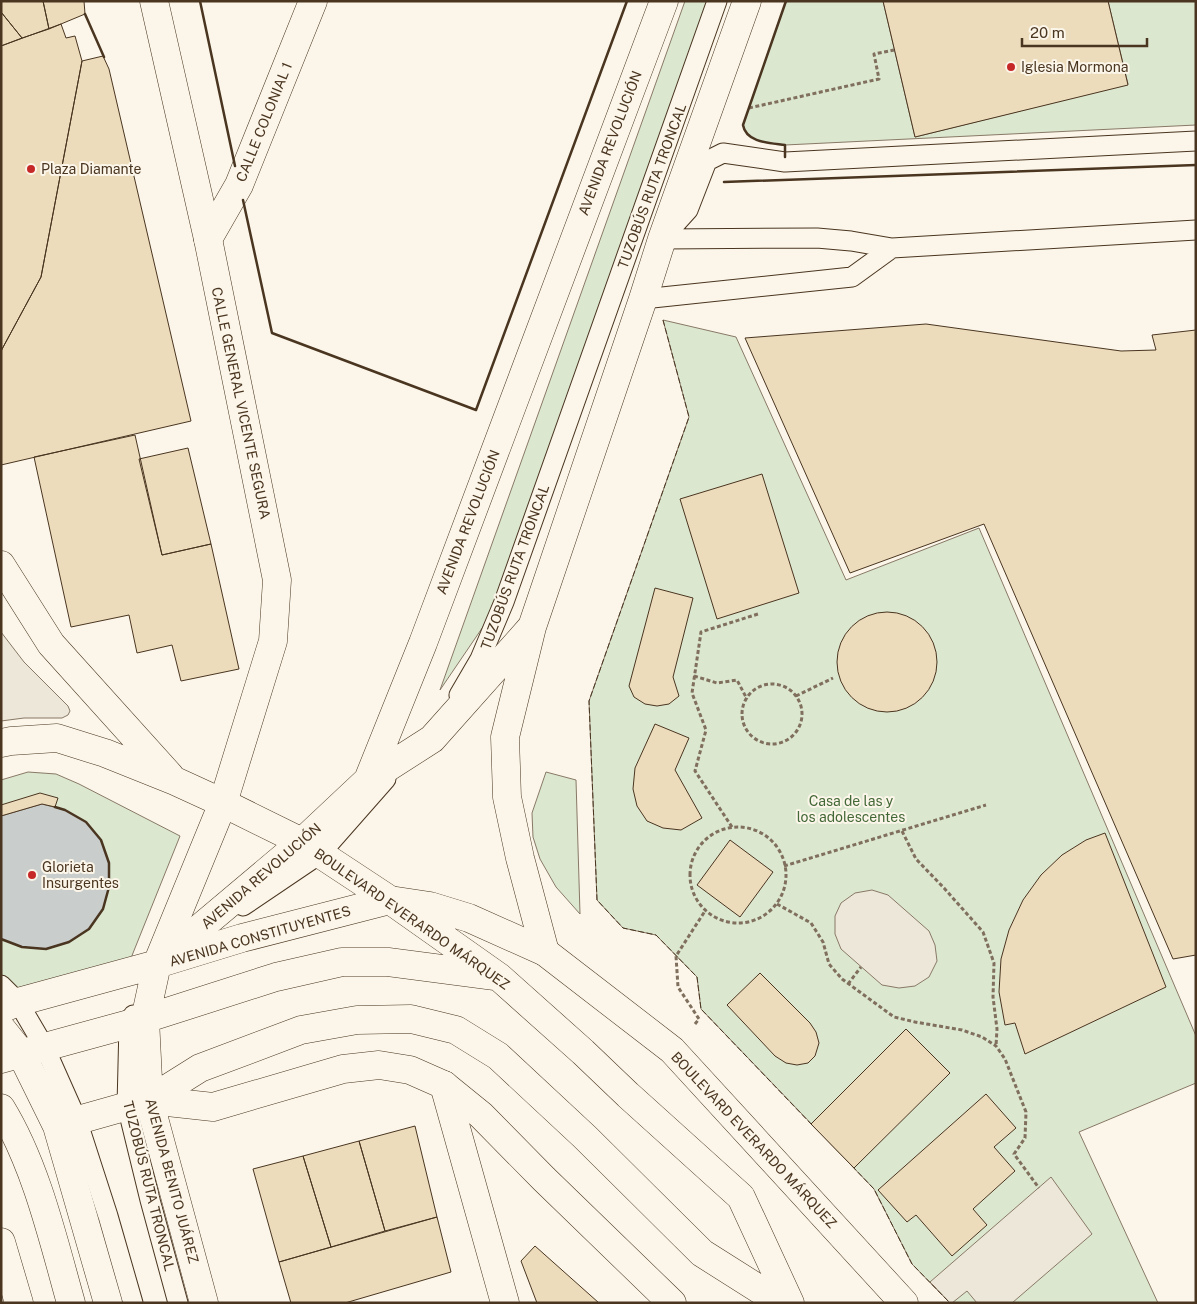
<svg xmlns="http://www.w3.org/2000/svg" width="1197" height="1304" font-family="'Public Sans',sans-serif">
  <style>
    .green { fill: #dce7d0; stroke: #887966 }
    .parking { fill: #ede7d9; stroke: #887966 }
    .water { fill: #c9cecd; stroke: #887966 }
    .building { fill: #ecdcbc; stroke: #4a3520 }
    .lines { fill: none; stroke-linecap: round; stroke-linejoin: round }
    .service-casing { stroke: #4a3520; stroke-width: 21 }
    .minor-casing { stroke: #4a3520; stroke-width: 29 }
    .tertiary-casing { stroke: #4a3520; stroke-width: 29 }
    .secondary-casing { stroke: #4a3520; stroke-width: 29 }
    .primary-casing { stroke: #4a3520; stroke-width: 29 }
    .path { stroke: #7f6f5c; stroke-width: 3; stroke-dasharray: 4 2.5; stroke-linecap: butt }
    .service { stroke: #fbf6e9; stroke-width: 19 }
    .minor { stroke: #fbf6e9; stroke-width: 28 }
    .tertiary { stroke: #fbf6e9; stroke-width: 28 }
    .secondary { stroke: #fbf6e9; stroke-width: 28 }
    .primary { stroke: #fbf6e9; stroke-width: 28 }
    .fence { stroke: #4a3520; stroke-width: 1; stroke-dasharray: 6 2.5; stroke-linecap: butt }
    .wall { stroke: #4a3520; stroke-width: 2.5 }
    .poi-dot { fill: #c62828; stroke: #fbf6e9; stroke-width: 2 }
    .labels { text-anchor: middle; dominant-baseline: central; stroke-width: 4; stroke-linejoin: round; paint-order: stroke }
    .poi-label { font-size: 14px; fill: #4a3520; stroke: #fbf6e9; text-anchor: start }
    .street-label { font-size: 14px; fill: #4a3520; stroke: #fbf6e9 }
    .park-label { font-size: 14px; fill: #436837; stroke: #fbf6e9 }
  </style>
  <rect width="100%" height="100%" fill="#fbf6e9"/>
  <!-- green -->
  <path class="green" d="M685,1H709L491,615L440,690Z
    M786,1H883L915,137L1128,84L1108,1H1196V125L785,145C771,143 746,143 743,125Z
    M663,320L736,337L846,580L979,528L1196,1036V1083L1079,1132L1158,1303H950L912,1264L874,1189L701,1009L697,977L656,935L623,928L597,900L589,701L689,417Z
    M28,772L56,774L79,784L180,836L131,958L14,989L1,976V780Z
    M546,772L576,780L580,914L556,887L540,859L533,837L532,813Z"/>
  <!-- parking -->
  <path class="parking" d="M1,632L24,662L68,706L70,711L68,715L62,718H24L1,721Z
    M872,890L888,895L929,931L935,945L937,961L929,977L915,986L899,988L882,985L841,949L835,934V916L841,903L855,893Z
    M1051,1177L1092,1234L1012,1303H977L967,1291L952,1303H950L930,1282Z"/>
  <!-- water -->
  <path class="water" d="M42,804L65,810L86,822L101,840L109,863V887L103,909L89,929L69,942L45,949L22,947L1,939V816Z"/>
  <!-- building -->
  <path class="building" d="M1,1H43L49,29L22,38L1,12Z
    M43,1H84L85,14L49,29Z
    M883,1H1108L1128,85L915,137Z
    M1,12L22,38L1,46Z
    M61,24L66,38L75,36L82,61L41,277L1,351V46Z
    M103,56L109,69L191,421L1,465V351L41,277L82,61Z
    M926,324L1121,351L1156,350L1152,335L1196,330V955L1173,959L984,524L850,573L745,338Z
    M135,435L162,555L211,544L239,669L181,681L172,645L137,653L129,615L71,627L34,457Z
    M188,448L211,544L162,555L139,459Z
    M762,474L799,593L717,619L680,499Z
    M655,588L693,598L673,677L679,696L669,704L657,706L645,704L634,697L629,686Z
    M837 662a50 50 0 1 1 100 0a50 50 0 1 1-100 0Z
    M655,724L689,738L675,770L702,818L681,830L663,828L647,821L637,806L633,789L635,768Z
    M40,793L58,798L55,807L42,804L1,816V805Z
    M1105,833L1166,987L1025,1054L1015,1023L1005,1025L999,992L1001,959L1009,930L1023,900L1041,875L1062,855L1086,840Z
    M730,840L773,872L740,917L697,885Z
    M760,973L810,1023L816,1032L819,1043L815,1056L808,1063L797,1065L786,1063L775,1056L727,1005Z
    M906,1029L950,1073L854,1168L811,1124Z
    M986,1094L1016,1128L994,1147L1015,1171L973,1209L987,1225L952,1256L916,1215L907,1222L878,1190Z
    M415,1126L437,1217L385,1231L359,1141Z
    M359,1141L385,1231L331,1247L303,1156Z
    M303,1156L331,1247L279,1262L253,1169Z
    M437,1217L451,1272L345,1303H291L279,1262Z
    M535,1246L599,1303H537L521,1261Z"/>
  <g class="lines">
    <defs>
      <path id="service" d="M669,231L688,210L707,161L723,153L785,162L1196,141
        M662,239L817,238L851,241L892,248L1196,230
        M643,299L852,277L892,248
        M459,695L480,659L504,602L717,1
        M243,906L320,854L386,779
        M1,985L18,1002L45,1048L77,1120L108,1216L133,1303
        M133,1015L129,1024L127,1106L150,1200L178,1303"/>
      <path id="minor" d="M208,239L239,185L313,1
        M444,1085L505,1303"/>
      <path id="tertiary" d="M154,1L208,239L277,580L273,641L223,803"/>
      <path id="secondary" d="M368,780L432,739L530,629
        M545,952L520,858L507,797L505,737L532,627L643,299L662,239L747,1
        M157,964L302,842L368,780L423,643L664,1
        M149,1100L213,1107L343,1069L379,1065L410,1070L444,1085L481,1115L544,1179L672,1303"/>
      <path id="primary" d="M1,565L51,644L170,776
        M1,743L11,741L57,738L105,753L175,781L223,803L302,842L390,900L499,977L583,1052L628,1095L741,1197L790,1303
        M1,1009L18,1002L157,964L242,938L390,900L430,906L469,918L545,952L672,1050L904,1303
        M1,1028L21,1053L57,1126L108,1303
        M1,1059L129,1024L276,977L342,962H388L495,976
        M1,1108C36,1165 53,1239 71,1303
        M57,1126L149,1100L200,1068L301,1030L357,1020L411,1019L456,1030L498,1056L585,1137L702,1253L781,1303
        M1,1242L19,1303
        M204,1303L149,1100L145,1019L157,964L223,803"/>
    </defs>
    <!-- service casing -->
    <use href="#service" class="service-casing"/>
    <!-- minor casing -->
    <use href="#minor" class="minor-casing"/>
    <!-- tertiary casing -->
    <use href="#tertiary" class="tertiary-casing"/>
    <!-- secondary casing -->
    <use href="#secondary" class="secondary-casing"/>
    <!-- primary casing -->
    <use href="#primary" class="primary-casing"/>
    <!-- path -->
    <path class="path" d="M749,108L879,79L874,54L894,50
      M694,676L717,683L737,680L747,699
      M742 714a30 30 0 1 1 60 0a30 30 0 1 1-60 0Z
      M796,696L833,678
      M732,827L695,771L706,730L692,693L701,632L758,614
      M690 875a48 48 0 1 1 96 0a48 48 0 1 1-96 0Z
      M902,831L916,859L944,888L983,932L994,963L993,997L997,1029L996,1046
      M784,866L986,805
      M777,904L811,923L823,942L829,964L842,979L894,1017L915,1022L962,1030L982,1037L996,1046L1005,1059L1026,1112L1025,1138L1014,1154L1039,1188
      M848,984L861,967
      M695,1024L699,1019L678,987L676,956L705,911"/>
    <!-- service -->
    <use href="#service" class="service"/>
    <!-- minor -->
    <use href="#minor" class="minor"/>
    <!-- tertiary -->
    <use href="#tertiary" class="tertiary"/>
    <!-- secondary -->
    <use href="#secondary" class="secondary"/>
    <!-- primary -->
    <use href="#primary" class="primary"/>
    <!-- fence -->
    <path class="fence" d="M663,320L689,417L589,701L597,900L623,928L656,935L697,977L701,1009L812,1125
      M852,1166L874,1189L912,1264L950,1303"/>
    <!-- wall -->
    <path class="wall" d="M200,1L235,166
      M85,14L104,57
      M785,157V145C771,143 746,143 743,125L786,1
      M724,182L1196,165
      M243,200L272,333L476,410L627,1
      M1,939L22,947L46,949L69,942L89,929L103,909L109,887V863L101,840L86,822L65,810L55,807"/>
  </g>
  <!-- markers -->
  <g class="poi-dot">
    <circle cx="1011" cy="67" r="5"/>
    <circle cx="31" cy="169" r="5"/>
    <circle cx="32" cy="875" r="5"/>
  </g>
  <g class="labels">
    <!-- poi labels -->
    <g class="poi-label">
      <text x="1021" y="67">Iglesia Mormona</text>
      <text x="41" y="169">Plaza Diamante</text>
      <text x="42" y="867">Glorieta<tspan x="42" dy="16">Insurgentes</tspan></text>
    </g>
    <!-- street labels -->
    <g class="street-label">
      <text transform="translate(264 122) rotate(-68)">CALLE COLONIAL 1</text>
      <text transform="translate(610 143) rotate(-69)">AVENIDA REVOLUCIÓN</text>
      <text transform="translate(652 186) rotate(-70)">TUZOBÚS RUTA TRONCAL</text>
      <text transform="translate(241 403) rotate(78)">CALLE GENERAL VICENTE SEGURA</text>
      <text transform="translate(468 522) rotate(-69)">AVENIDA REVOLUCIÓN</text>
      <text transform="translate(515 567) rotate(-70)">TUZOBÚS RUTA TRONCAL</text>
      <text transform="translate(261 876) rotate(-41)">AVENIDA REVOLUCIÓN</text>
      <text transform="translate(412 919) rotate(35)">BOULEVARD EVERARDO MÁRQUEZ</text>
      <text transform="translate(260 936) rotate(-16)">AVENIDA CONSTITUYENTES</text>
      <text transform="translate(754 1140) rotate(47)">BOULEVARD EVERARDO MÁRQUEZ</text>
      <text transform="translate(172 1181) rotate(75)">AVENIDA BENITO JUÁREZ</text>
      <text transform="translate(149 1186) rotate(76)">TUZOBÚS RUTA TRONCAL</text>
    </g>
    <!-- park labels -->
    <g class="park-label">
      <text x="851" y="801">Casa de las y<tspan x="851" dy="16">los adolescentes</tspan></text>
    </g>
  </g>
  <!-- border -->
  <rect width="1197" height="1304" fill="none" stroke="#4a3520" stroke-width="5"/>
  <!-- scale -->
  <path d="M1022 38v8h125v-8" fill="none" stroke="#4a3520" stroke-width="2.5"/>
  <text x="1030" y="38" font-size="15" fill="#4a3520" stroke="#fbf6e9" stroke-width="4" paint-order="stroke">20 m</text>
</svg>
